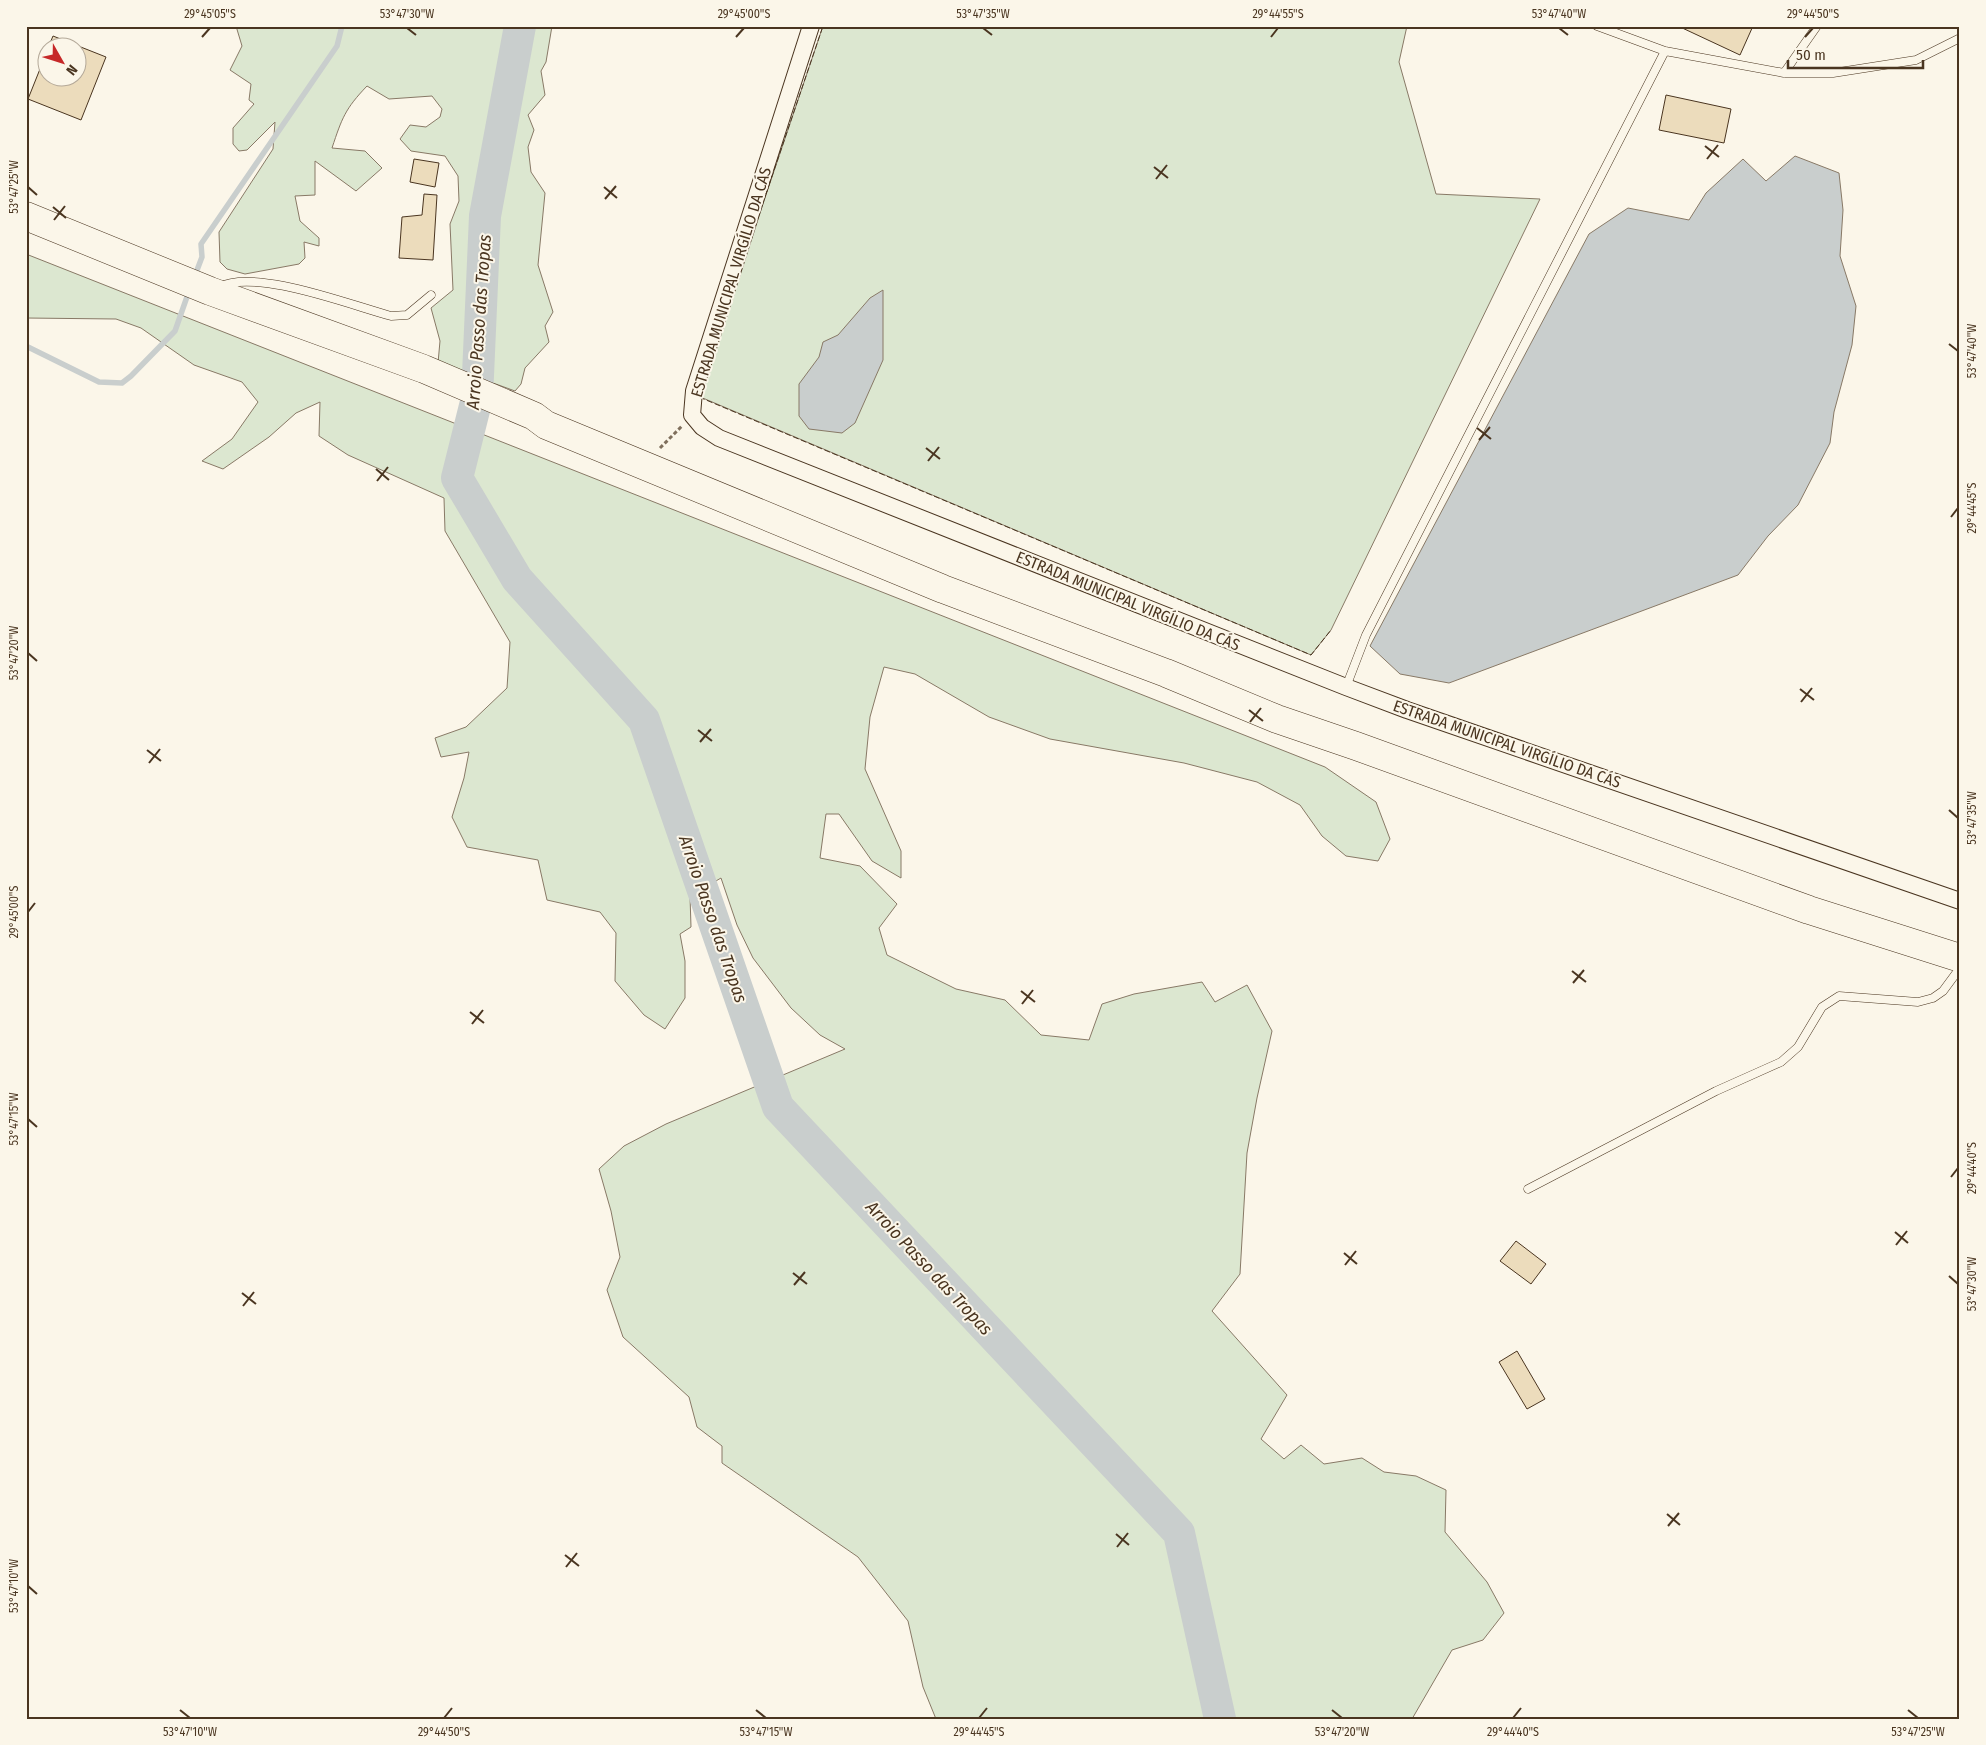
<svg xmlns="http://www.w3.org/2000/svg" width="1986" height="1745" font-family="'Fira Sans Condensed',sans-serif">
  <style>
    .green { fill: #dce7d0; stroke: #887966 }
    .water { fill: #c9cecd; stroke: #887966 }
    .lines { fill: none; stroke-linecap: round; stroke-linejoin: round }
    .stream { stroke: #c9cecd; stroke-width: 5.5 }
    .river { stroke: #c9cecd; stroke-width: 32 }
    .building { fill: #ecdcbc; stroke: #4a3520 }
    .lane-casing { stroke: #4a3520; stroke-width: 9 }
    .street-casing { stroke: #4a3520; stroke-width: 18 }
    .highway-casing { stroke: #4a3520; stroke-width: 29 }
    .path { stroke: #7f6f5c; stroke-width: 3; stroke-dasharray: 4 2.5; stroke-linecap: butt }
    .lane { stroke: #fbf6e9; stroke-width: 8 }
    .street { stroke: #fbf6e9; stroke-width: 16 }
    .highway { stroke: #fbf6e9; stroke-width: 28 }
    .fence { stroke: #4a3520; stroke-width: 1; stroke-dasharray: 6 2.5; stroke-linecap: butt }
    .ticks { fill: none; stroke: #4a3520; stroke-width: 2 }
    .labels { text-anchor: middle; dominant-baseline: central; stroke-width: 4; stroke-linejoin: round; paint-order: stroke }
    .street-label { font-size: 16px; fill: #4a3520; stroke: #fbf6e9 }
    .water-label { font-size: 18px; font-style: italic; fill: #4a3520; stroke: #fbf6e9 }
    .neatline { fill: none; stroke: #4a3520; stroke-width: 2 }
    .ticks-label { font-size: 12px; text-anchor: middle; fill: #4a3520 }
  </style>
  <rect width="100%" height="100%" fill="#fbf6e9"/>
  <!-- green -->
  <path class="green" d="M236,26H552L546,62L541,71L545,95L528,115L534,130L528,147L531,172L545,193L538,265L553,312L545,326L549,342L525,368L521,384L515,391L438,363L440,341L431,308L453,290L450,224L459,201L458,176L445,156L411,151L400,139L410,125L426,127L440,117L442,109L432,96L389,99L367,86C345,109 342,118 332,148L365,151L382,168L356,191L315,161V195L295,196L300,221L319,238V246L304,242L305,258L299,264L245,274L227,269L220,262L219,232L273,149L275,122L247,150L239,151L233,144V128L254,104L249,100L251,84L230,70L242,46Z
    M823,26H1407L1399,62L1436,194L1540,199L1331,630L1311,655L698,396Z
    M26,254L1325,767L1376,802L1390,839L1378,861L1346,856L1322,836L1300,805L1257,782L1184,763L1050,739L989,717L915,674L884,667L870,717L865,769L901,851V878L872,861L839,814H826L820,858L860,866L897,904L879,928L887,955L956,989L1005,1000L1041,1035L1089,1040L1102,1004L1134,994L1202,982L1215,1002L1247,985L1272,1031L1257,1098L1247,1153L1240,1274L1212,1311L1287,1395L1261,1439L1284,1459L1301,1445L1324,1464L1362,1458L1384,1472L1416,1476L1446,1490L1445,1532L1487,1582L1504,1613L1483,1640L1452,1650L1412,1719H936L923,1687L908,1621L858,1557L722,1463V1446L697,1427L689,1397L623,1337L607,1290L620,1257L611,1211L599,1169L624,1146L666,1124L845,1049L820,1035L791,1008L753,958L737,925L721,878L690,896L691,927L680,934L685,961V998L665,1029L644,1015L615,981L616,933L600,912L547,900L538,860L467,847L452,817L464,778L469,752L441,757L435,738L466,727L507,688L510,642L445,531L444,498L348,455L319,436L320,402L296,413L269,437L223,469L202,461L232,439L258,402L242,382L194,365L141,328L116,319L26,318Z"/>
  <!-- water -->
  <path class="water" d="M1795,156L1839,173L1843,210L1840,256L1856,306L1852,345L1834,412L1830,443L1798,505L1768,536L1738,575L1449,683L1400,674L1370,646L1589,234L1628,208L1689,220L1706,193L1743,159L1766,181Z
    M883,290V360L855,423L842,433L809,429L799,416V384L819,357L823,342L838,335L870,298Z"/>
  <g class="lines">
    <!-- stream -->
    <path class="stream" d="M194,278L202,257L201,244L337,46L342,26
      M26,346L99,382L122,383L131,376L175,331L189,291"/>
    <!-- river -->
    <path class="river" d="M520,26L485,216L477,398L457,478L517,579L644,720L778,1107L1179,1533L1220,1719"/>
  </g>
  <!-- building -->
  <path class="building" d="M1678,26H1753L1740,55Z
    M53,36L106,57L81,120L28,99L48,49V78H78V48H48Z
    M1666,95L1731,109L1724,143L1659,130Z
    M414,159L439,163L435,187L410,182Z
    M424,194L437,195L433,260L399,258L402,217L422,215Z
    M1516,1241L1546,1264L1531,1284L1500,1261Z
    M1517,1351L1545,1399L1527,1409L1499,1362Z"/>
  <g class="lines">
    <defs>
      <path id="lane" d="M1597,26L1665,51L1784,73H1833L1916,60L1960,38
        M1784,73L1817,26
        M219,287C255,268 350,305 391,316L407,315L431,295
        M1346,687L1366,635L1665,51
        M1528,1189L1716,1091L1781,1062L1798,1047L1822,1007L1839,996L1918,1002L1933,998L1943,991L1960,968"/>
      <path id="street" d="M811,26L694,391L692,415L702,427L719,438L1346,687L1407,710L1960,901"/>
      <path id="highway" d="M26,216L210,291L424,369L534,416L546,425L943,589L1166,673L1277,719L1356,746L1809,910L1960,958"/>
    </defs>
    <!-- lane casing -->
    <use href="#lane" class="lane-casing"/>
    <!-- street casing -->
    <use href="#street" class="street-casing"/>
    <!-- highway casing -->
    <use href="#highway" class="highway-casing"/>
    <!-- path -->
    <path class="path" d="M660,448L682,426"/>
    <!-- lane -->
    <use href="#lane" class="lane"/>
    <!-- street -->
    <use href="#street" class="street"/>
    <!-- highway -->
    <use href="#highway" class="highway"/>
    <!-- fence -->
    <path class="fence" d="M766,194L823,26
      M699,397L1311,655L1331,630"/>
  </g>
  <!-- ticks -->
  <path class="ticks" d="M407,28L416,35M983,28L992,35M1559,28L1568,35M202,37L210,28M736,37L744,28M1271,37L1278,28M1805,37L1813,28M1705,146L1719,157M1707,159L1718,145M1154,167L1168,178M1156,179L1167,165M28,187L37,195M604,187L617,198M605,199L616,186M53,207L66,218M54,220L65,206M1949,344L1958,351M1477,428L1491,439M1479,440L1490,427M926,448L940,459M928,461L939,447M376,469L389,480M377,481L388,467M1951,517L1958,508M28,653L37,661M1800,689L1814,700M1801,702L1812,688M1249,710L1263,721M1250,722L1261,708M698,730L712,741M700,742L711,729M147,750L161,761M149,763L160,749M1949,810L1958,818M28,912L35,903M1572,971L1586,982M1573,983L1584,970M1021,991L1035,1002M1022,1004L1033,990M470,1012L484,1023M472,1024L483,1010M28,1119L37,1127M1951,1177L1958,1168M1895,1232L1908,1243M1896,1245L1907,1231M1344,1253L1357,1264M1345,1265L1356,1251M793,1273L807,1284M1949,1276L1958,1284M794,1285L805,1272M242,1293L256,1304M243,1306L254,1292M1667,1514L1680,1525M1668,1526L1679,1513M1116,1534L1129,1545M1117,1547L1128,1533M565,1555L579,1566M566,1567L577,1553M28,1586L37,1594M180,1710L190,1718M756,1710L766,1718M1332,1710L1342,1718M1908,1710L1918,1718M444,1718L452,1708M979,1718L987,1708M1513,1718L1521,1708"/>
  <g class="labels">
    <!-- street labels -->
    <g class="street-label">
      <text transform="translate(731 282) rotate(-73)">ESTRADA MUNICIPAL VIRGÍLIO DA CÁS</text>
      <text transform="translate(1128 601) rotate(22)">ESTRADA MUNICIPAL VIRGÍLIO DA CÁS</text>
      <text transform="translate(1507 744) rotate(19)">ESTRADA MUNICIPAL VIRGÍLIO DA CÁS</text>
    </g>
    <!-- water labels -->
    <g class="water-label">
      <text transform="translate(479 322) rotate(-86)">Arroio Passo das Tropas</text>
      <text transform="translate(713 919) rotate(71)">Arroio Passo das Tropas</text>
      <text transform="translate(929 1268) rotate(47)">Arroio Passo das Tropas</text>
    </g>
  </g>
  <!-- border -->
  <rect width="1986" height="1745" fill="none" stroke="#fbf6e9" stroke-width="55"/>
  <!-- north arrow -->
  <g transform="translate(62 62) rotate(129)"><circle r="24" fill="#fbf6e9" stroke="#b4a999"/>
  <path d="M0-4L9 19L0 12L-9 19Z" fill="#c62828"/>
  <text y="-8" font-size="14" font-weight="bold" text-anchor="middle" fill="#4a3520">N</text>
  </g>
  <!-- scale -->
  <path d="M1788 60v8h135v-8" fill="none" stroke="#4a3520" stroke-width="2.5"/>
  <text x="1796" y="60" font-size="15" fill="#4a3520" stroke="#fbf6e9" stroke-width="4" paint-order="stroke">50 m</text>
  <rect x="28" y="28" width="1930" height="1690" class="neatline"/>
  <g class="ticks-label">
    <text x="210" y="18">29°45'05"S</text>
    <text x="407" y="18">53°47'30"W</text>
    <text x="744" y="18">29°45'00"S</text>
    <text x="983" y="18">53°47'35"W</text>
    <text x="1278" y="18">29°44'55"S</text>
    <text x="1559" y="18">53°47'40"W</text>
    <text x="1813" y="18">29°44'50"S</text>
    <text transform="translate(14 187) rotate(-90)" y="4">53°47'25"W</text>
    <text transform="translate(1972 351) rotate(-90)" y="4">53°47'40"W</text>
    <text transform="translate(1972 508) rotate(-90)" y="4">29°44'45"S</text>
    <text transform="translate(14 653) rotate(-90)" y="4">53°47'20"W</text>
    <text transform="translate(1972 818) rotate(-90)" y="4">53°47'35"W</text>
    <text transform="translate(14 912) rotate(-90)" y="4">29°45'00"S</text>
    <text transform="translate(14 1119) rotate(-90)" y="4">53°47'15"W</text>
    <text transform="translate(1972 1168) rotate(-90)" y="4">29°44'40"S</text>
    <text transform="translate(1972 1284) rotate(-90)" y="4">53°47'30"W</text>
    <text transform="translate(14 1586) rotate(-90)" y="4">53°47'10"W</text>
    <text x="190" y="1736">53°47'10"W</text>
    <text x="444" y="1736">29°44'50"S</text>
    <text x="766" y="1736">53°47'15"W</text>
    <text x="979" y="1736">29°44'45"S</text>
    <text x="1342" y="1736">53°47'20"W</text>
    <text x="1513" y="1736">29°44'40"S</text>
    <text x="1918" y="1736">53°47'25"W</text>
  </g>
</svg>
